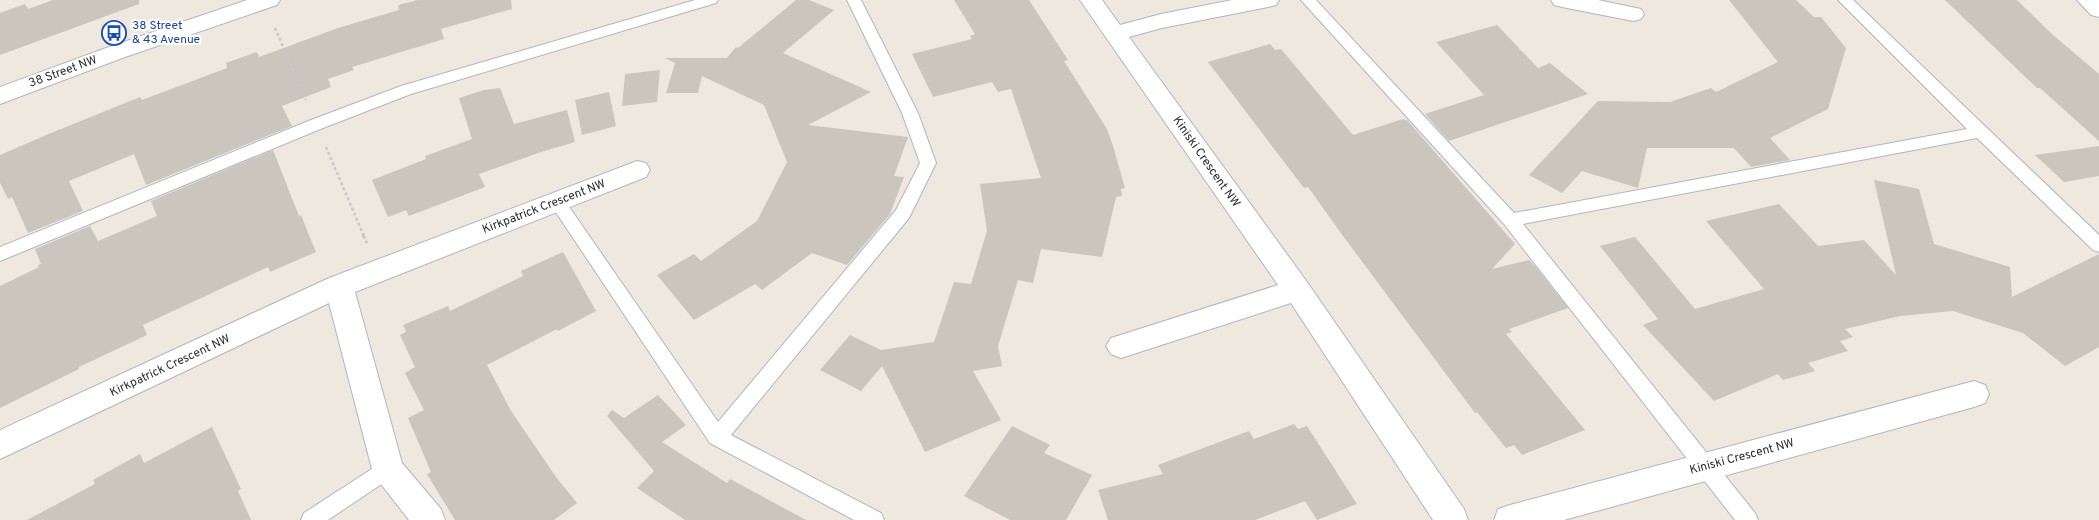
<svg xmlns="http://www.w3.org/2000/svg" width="2099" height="520" font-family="Overpass,sans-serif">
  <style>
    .building { fill: #cac5bd }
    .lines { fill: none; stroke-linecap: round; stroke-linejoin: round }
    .service-casing { stroke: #b2b4c1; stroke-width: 2 }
    .minor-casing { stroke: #b2b4c1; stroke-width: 2 }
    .tertiary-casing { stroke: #b2b4c1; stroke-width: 2 }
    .path-far1 { stroke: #c8c8c8; stroke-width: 2.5; stroke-dasharray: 3 2.5; stroke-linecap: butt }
    .path { stroke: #c8c8c8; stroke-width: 3; stroke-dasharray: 4 2.5; stroke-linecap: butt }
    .service { fill: #fff; fill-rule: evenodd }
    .minor { fill: #fff; fill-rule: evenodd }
    .tertiary { fill: #fff; fill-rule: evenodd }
    .labels { text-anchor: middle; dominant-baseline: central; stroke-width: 4.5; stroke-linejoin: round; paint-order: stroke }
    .transit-label { font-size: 12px; fill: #164399; stroke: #fff; text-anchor: start }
    .street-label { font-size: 12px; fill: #2c2c2c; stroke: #fff }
  </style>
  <rect width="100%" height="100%" fill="#efe8de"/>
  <!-- building -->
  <path class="building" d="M53,0H139V4L0,55V13L25,4L28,9Z
    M418,0H511L512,9L441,29L444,39L352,67L354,70L328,79L331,87L282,106L292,126L146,185L134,154L69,181L83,211L28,233L12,197L8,199L0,183V155L51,133L140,97L142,100L227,68L226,63L257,52L259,57L338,28L399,10L398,5Z
    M796,0H809L834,10L783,53L871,92L808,125L908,137L894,176L904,177L890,214L847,265L812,253L762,290L755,284L694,320L657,275L694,254L701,261L757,221L787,162L764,105L702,76L698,93H666L675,63L665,58H727L736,47L738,48Z
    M954,0H1029L1068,60L1064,61L1107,129L1113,146L1125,188L1121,189L1122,196L1116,197L1102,257L1041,249L1033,283L1018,280L998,346L1002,366L973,371L1001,420L925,452L882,366L861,391L820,370L850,335L881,350L934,342L954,282L971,284L987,231L980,184L1041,178L1011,89L998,92L992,82L933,97L912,54L972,39L970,36L975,34Z
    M1729,0H1796L1814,17H1821L1846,48L1828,109L1770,138L1790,160L1751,167L1734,148H1647L1638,188L1582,171L1562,193L1529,175L1598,101L1670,102L1711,88L1716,92L1778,62Z
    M1945,0H2017L2053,35L2099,74V141L2040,88H2037Z
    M1497,25L1538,68L1550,63L1588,94L1449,141L1425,114L1484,95L1436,42Z
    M1270,44L1275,50L1281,49L1353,135L1403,119L1407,120L1515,244L1492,269L1529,260L1535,266L1568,308L1509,329L1512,332L1506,334L1585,430L1522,455L1514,445L1506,448L1477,412L1475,413L1343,236L1308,187L1304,188L1208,62Z
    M660,70L657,102L622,106L625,74Z
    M500,88L514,124L567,110L575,142L541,152L479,174L485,187L409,216L406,210L388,217L372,180L426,159L425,156L472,139L459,98L484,90Z
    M609,92L616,126L582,135L575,100Z
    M2099,146V176L2064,182L2035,155Z
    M273,150L299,216L301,215L316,252L270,272L268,267L143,325L147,335L79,367V369L0,408V286L39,267L38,265L41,264L35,249L90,226L98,241L157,216L151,201Z
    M1874,180L1919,189L1934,244L2010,267L2012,297L2099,254V347L2065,366L2023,333L1953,311L1900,316L1845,329L1853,337L1840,341L1848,351L1808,363L1815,371L1783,380L1778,374L1714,401L1643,325L1658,319L1600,246L1635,237L1695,309L1764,289L1706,221L1779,204L1818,246L1864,240L1896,275Z
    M563,252L596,311L558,331L557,329L487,365L511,411L556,477L577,503L554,520H455L427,474L431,472L408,418L424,410L405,373L415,367L400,335L406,332L403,325L448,306L450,311L523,276L521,271Z
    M658,395L686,425L662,442L727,483L730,479L806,520H685L637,488L654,471L607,416L612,410L624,418Z
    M1294,424L1298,429L1307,426L1357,504L1317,520L1305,501L1255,520H1108L1098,490L1163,474L1158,465L1249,431L1254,439Z
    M1012,426L1050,445L1044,453L1092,475L1066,520H1010L964,496Z
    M212,427L241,489L238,491L251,520H27L95,484L93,480L140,454L144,463Z"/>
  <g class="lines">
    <defs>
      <path id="service" d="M695,0H718L716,3L411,94L323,128L0,261V247L311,120L401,86Z
        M847,0H861L918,113L936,163L909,218L731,435L881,513L884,520H854L710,443L549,202L551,198L557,196L563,198L718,422L896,210L920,163L902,113Z
        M1301,0H1316L1514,213L1967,129L1838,0H1853L2099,235V252L2093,250L1977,138L1523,224L1755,513L1758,520H1735L1504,224Z
        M388,460L395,463L398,469L395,475L328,520H301L304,513L381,463Z"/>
      <path id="minor" d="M1080,0H1102L1120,25L1161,14L1232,0H1279L1276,5L1268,7L1162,28L1129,37L1307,282L1464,509L1468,520H1433L1291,303L1121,358L1111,354L1106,346L1111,338L1278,285Z
        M1551,0H1598L1641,9L1644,14L1641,19L1633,21L1562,7L1554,5Z
        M637,161L646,163L650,170L646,177L355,292L402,463L441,509L445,520H409L377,479L372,469L329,303L0,459V430L329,278Z
        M1974,381L1985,385L1989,394L1985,403L1974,407L1564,520H1494L1498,509L1510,505Z"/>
      <path id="tertiary" d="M247,0H280L277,5L125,57L0,104V87L109,47Z
        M2077,0H2099V17L2091,15Z"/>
    </defs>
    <!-- service casing -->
    <use href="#service" class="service-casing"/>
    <!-- minor casing -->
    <use href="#minor" class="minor-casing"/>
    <!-- tertiary casing -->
    <use href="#tertiary" class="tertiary-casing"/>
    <!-- path-far1 -->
    <path class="path-far1" d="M275,28L306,100
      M326,147L364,236"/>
    <!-- path -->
    <path class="path" d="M363,235L367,243"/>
    <!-- service -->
    <use href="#service" class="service"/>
    <!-- minor -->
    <use href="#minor" class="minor"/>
    <!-- tertiary -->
    <use href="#tertiary" class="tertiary"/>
  </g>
  <!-- icons -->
  <defs>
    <symbol id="bus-ring" viewBox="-11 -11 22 22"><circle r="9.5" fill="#fff" stroke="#1a4fb4" stroke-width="1.5"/><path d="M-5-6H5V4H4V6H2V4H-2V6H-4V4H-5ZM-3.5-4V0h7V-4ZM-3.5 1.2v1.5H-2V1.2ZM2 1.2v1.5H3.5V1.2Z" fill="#1a4fb4"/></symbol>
  </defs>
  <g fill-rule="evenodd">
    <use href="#bus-ring" x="100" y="19" width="28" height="28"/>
  </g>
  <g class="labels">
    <!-- transit labels -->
    <g class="transit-label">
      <text x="132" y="26">38 Street<tspan x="132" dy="14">&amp; 43 Avenue</tspan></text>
    </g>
    <!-- street labels -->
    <g class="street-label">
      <text transform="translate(63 72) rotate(-20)">38 Street NW</text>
      <text transform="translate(1206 162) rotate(55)">Kiniski Crescent NW</text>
      <text transform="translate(544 207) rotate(-21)">Kirkpatrick Crescent NW</text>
      <text transform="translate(170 366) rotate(-25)">Kirkpatrick Crescent NW</text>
      <text transform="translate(1742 457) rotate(-15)">Kiniski Crescent NW</text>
    </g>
  </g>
</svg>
